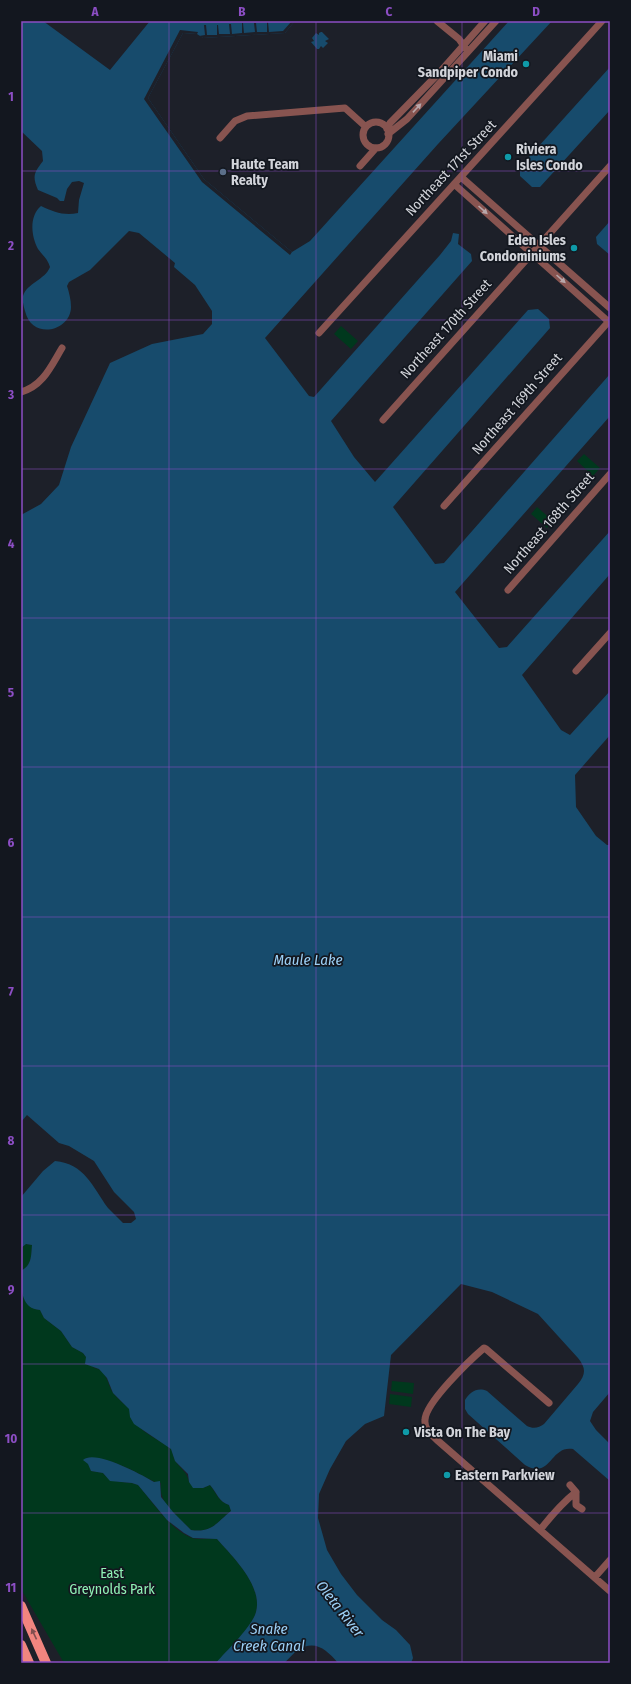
<svg xmlns="http://www.w3.org/2000/svg" width="631" height="1684" font-family="'Fira Sans Condensed',sans-serif">
  <style>
    .green { fill: #00381d }
    .water { fill: #174b6c }
    .pier { fill: #1d2029 }
    .lines { fill: none; stroke-linecap: round; stroke-linejoin: round }
    .street { stroke: #885450; stroke-width: 7 }
    .primary { stroke: #f1857f; stroke-width: 10 }
    .oneway { fill: #b8a7aa }
    .oneway2 { fill: #824e4f }
    .grid { fill: none; stroke: #8c4ec4; stroke-width: 1; stroke-opacity: 0.55 }
    .culture-dot { fill: #0f9aa8; stroke: #13171f; stroke-width: 1.5 }
    .service-dot { fill: #5c6f8a; stroke: #13171f; stroke-width: 1.5 }
    .labels { text-anchor: middle; dominant-baseline: central; stroke-width: 3.5; stroke-linejoin: round; paint-order: stroke }
    .poi-label { font-size: 14px; font-weight: bold; fill: #d2d4da; stroke: #13171f; text-anchor: start }
    .street-label { font-size: 14px; fill: #d2d4da; stroke: #13171f }
    .park-label { font-size: 14px; fill: #90f3b6; stroke: #13171f }
    .water-label { font-size: 15px; font-style: italic; fill: #9bcff5; stroke: #13171f }
    .neatline { fill: none; stroke: #8c4ec4; stroke-width: 1.5 }
    .grid-label { font-size: 13px; text-anchor: middle; font-weight: bold; fill: #8c4ec4 }
  </style>
  <rect width="100%" height="100%" fill="#1d2029"/>
  <!-- green -->
  <path class="green" d="M341,326L358,341L351,349L334,334Z
    M584,454L600,468L593,476L577,461Z
    M537,507L553,521L547,528L531,514Z
    M26,1244L32,1245C31,1256 32,1265 21,1271V1248Z
    M21,1291C26,1301 28,1309 40,1310L44,1318L61,1331L72,1347L83,1353L94,1368C108,1370 107,1385 114,1394C118,1399 124,1404 130,1409C131,1428 156,1438 170,1448C173,1451 173,1458 176,1462C181,1469 187,1472 189,1482L203,1488L210,1485C216,1493 219,1502 229,1505L231,1511C216,1523 212,1533 191,1530C178,1516 158,1504 161,1483L155,1482C136,1472 106,1455 86,1458L91,1471L103,1473C111,1485 127,1480 138,1485C153,1502 170,1530 192,1538C199,1540 210,1538 217,1539C233,1557 263,1586 256,1612C252,1627 226,1652 216,1663H64L21,1589Z
    M392,1381L414,1383L413,1394L391,1391Z
    M390,1394L412,1397L411,1407L389,1404Z"/>
  <!-- water -->
  <path class="water" d="M21,21H43L110,70L150,21H295L285,33L203,38L197,34L183,33L148,98L204,179L292,252L310,241L509,21H552L438,144L265,338L309,396L314,397L440,255L451,241L453,233L459,234L458,244L471,254L472,261L331,421L354,457L375,482L528,310L538,309L549,319L550,328L393,507L435,564L444,563L610,374V416L455,592L499,648L507,647L610,531V574L522,675L561,730L570,735L610,691V735L575,775L576,807L596,836L607,845H610V1392L593,1412L590,1421L596,1430L610,1444V1481L573,1449C550,1445 551,1480 525,1465L468,1414L465,1409V1400C470,1392 477,1387 487,1391L527,1426C533,1429 539,1428 544,1424L578,1384C586,1374 586,1368 578,1358L538,1314L492,1292L461,1284L391,1355L384,1416L365,1424L346,1441L330,1469L319,1494L318,1518L327,1550L341,1574L357,1595L382,1620L396,1630L410,1645L413,1658L411,1663H338C327,1650 315,1639 298,1650C293,1653 289,1659 284,1663H216C226,1651 252,1627 256,1612C263,1586 233,1557 217,1539L193,1538L184,1533L167,1520L138,1485L132,1483L110,1481L103,1473L91,1471L88,1464L83,1460C95,1449 142,1475 154,1482L160,1481L161,1497L173,1512L191,1530C212,1533 216,1523 231,1511L229,1505C219,1502 217,1493 210,1485L203,1488H193L189,1482L188,1474L175,1461L171,1449L134,1424L130,1417L129,1409L113,1393L107,1378L99,1369L85,1364L86,1357L83,1353L72,1347L61,1331L44,1318L40,1310C20,1309 21,1286 21,1271C32,1265 31,1256 32,1245L26,1244L21,1248V1197L43,1171L55,1161C85,1164 92,1186 108,1208C113,1213 118,1218 123,1223H131L136,1219L134,1212L114,1192L94,1161L69,1146L59,1143L27,1115L21,1122V515L41,504L59,485L71,447L110,363L152,344L203,334L212,324V311L195,285L174,267L175,263L139,233L129,231L90,270L69,282L67,286C69,292 71,300 71,307C71,331 32,341 25,311C24,307 22,301 23,296C27,283 45,280 50,267C48,259 42,255 38,249C31,236 29,216 41,206C54,212 64,216 78,213L79,200L84,183L79,181L72,182L67,189L64,201H60L57,198L38,190C32,176 34,173 43,161L42,151L21,131Z
    M321,32H322L329,39L325,41L328,43L323,48L321,46L319,49H317L311,42L314,41L312,38L316,33L319,35V33Z
    M610,67V110L540,187H532L520,176V167Z
    M610,221V255L597,244L596,237Z"/>
  <!-- pier -->
  <path class="pier" d="M290,21H295L285,33L203,38L199,36L205,35L204,25H206L207,35H217V25H218L219,34H230L229,24H231L232,34L242,33V23H243L244,33L255,32L254,23H256L257,32H267V22H268L269,32L283,31L291,22Z
    M180,30L198,32L197,34L183,33L148,98L204,179L292,252L290,255L202,182L144,99Z"/>
  <g class="lines">
    <!-- street -->
    <path class="street" d="M437,21L459,39L466,49
      M363 135a13 13 0 1 1 26 0a13 13 0 1 1-26 0Z
      M387,129L390,123L439,73L485,21
      M388,134L407,119L496,21
      M220,138L235,121L247,116L345,108L366,127
      M360,166L376,148
      M461,177L610,308
      M454,184L610,323
      M319,333C413,228 508,125 602,21
      M21,392C43,386 51,366 62,348
      M383,420L610,166
      M444,506L610,320
      M508,590L610,474
      M576,671L610,633
      M549,1403L486,1349L484,1348C470,1360 425,1403 425,1420C424,1429 431,1434 437,1440L610,1591
      M570,1485L576,1492V1505L582,1509
      M540,1530C551,1516 562,1503 576,1492
      M595,1577L610,1560"/>
    <!-- primary -->
    <path class="primary" d="M21,1606L46,1663
      M21,1645L29,1663"/>
  </g>
  <!-- one-way arrows -->
  <defs><path id="oneway-solid" d="M-6-.8H1V-3.2L6.5 0L1 3.2V.8H-6Z"/></defs>
  <g class="oneway">
    <use href="#oneway-solid" transform="translate(417 108) rotate(-47)"/>
    <use href="#oneway-solid" transform="translate(483 210) rotate(42)"/>
    <use href="#oneway-solid" transform="translate(561 279) rotate(42)"/>
  </g>
  <use class="oneway2" href="#oneway-solid" transform="translate(34 1634) rotate(-115)"/>
  <!-- grid -->
  <path class="grid" d="M169,21V1663M316,21V1663M462,21V1663M21,171H610M21,320H610M21,469H610M21,618H610M21,767H610M21,917H610M21,1066H610M21,1215H610M21,1364H610M21,1513H610"/>
  <!-- markers -->
  <g class="culture-dot">
    <circle cx="526" cy="64" r="4"/>
    <circle cx="508" cy="157" r="4"/>
    <circle cx="574" cy="248" r="4"/>
    <circle cx="406" cy="1432" r="4"/>
    <circle cx="447" cy="1475" r="4"/>
  </g>
  <circle class="service-dot" cx="223" cy="172" r="4"/>
  <g class="labels">
    <!-- poi labels -->
    <g class="poi-label">
      <text x="518" y="56" text-anchor="end">Miami<tspan x="518" dy="16">Sandpiper Condo</tspan></text>
      <text x="516" y="149">Riviera<tspan x="516" dy="16">Isles Condo</tspan></text>
      <text x="231" y="164">Haute Team<tspan x="231" dy="16">Realty</tspan></text>
      <text x="566" y="240" text-anchor="end">Eden Isles<tspan x="566" dy="16">Condominiums</tspan></text>
      <text x="414" y="1432">Vista On The Bay</text>
      <text x="455" y="1475">Eastern Parkview</text>
    </g>
    <!-- street labels -->
    <g class="street-label">
      <text transform="translate(451 168) rotate(-47)">Northeast 171st Street</text>
      <text transform="translate(446 329) rotate(-48)">Northeast 170th Street</text>
      <text transform="translate(517 404) rotate(-49)">Northeast 169th Street</text>
      <text transform="translate(549 523) rotate(-49)">Northeast 168th Street</text>
    </g>
    <!-- park labels -->
    <g class="park-label">
      <text x="112" y="1573">East<tspan x="112" dy="16">Greynolds Park</tspan></text>
    </g>
    <!-- water labels -->
    <g class="water-label">
      <text x="308" y="960">Maule Lake</text>
      <text transform="translate(340 1609) rotate(52)">Oleta River</text>
      <text x="269" y="1629">Snake<tspan x="269" dy="17">Creek Canal</tspan></text>
    </g>
  </g>
  <!-- border -->
  <rect width="631" height="1684" fill="none" stroke="#13171f" stroke-width="44"/>
  <rect x="22" y="22" width="587" height="1640" class="neatline"/>
  <g class="grid-label">
    <text x="95" y="16">A</text>
    <text x="242" y="16">B</text>
    <text x="389" y="16">C</text>
    <text x="536" y="16">D</text>
    <text x="11" y="101">1</text>
    <text x="11" y="250">2</text>
    <text x="11" y="399">3</text>
    <text x="11" y="548">4</text>
    <text x="11" y="697">5</text>
    <text x="11" y="847">6</text>
    <text x="11" y="996">7</text>
    <text x="11" y="1145">8</text>
    <text x="11" y="1294">9</text>
    <text x="11" y="1443">10</text>
    <text x="11" y="1592">11</text>
  </g>
</svg>
